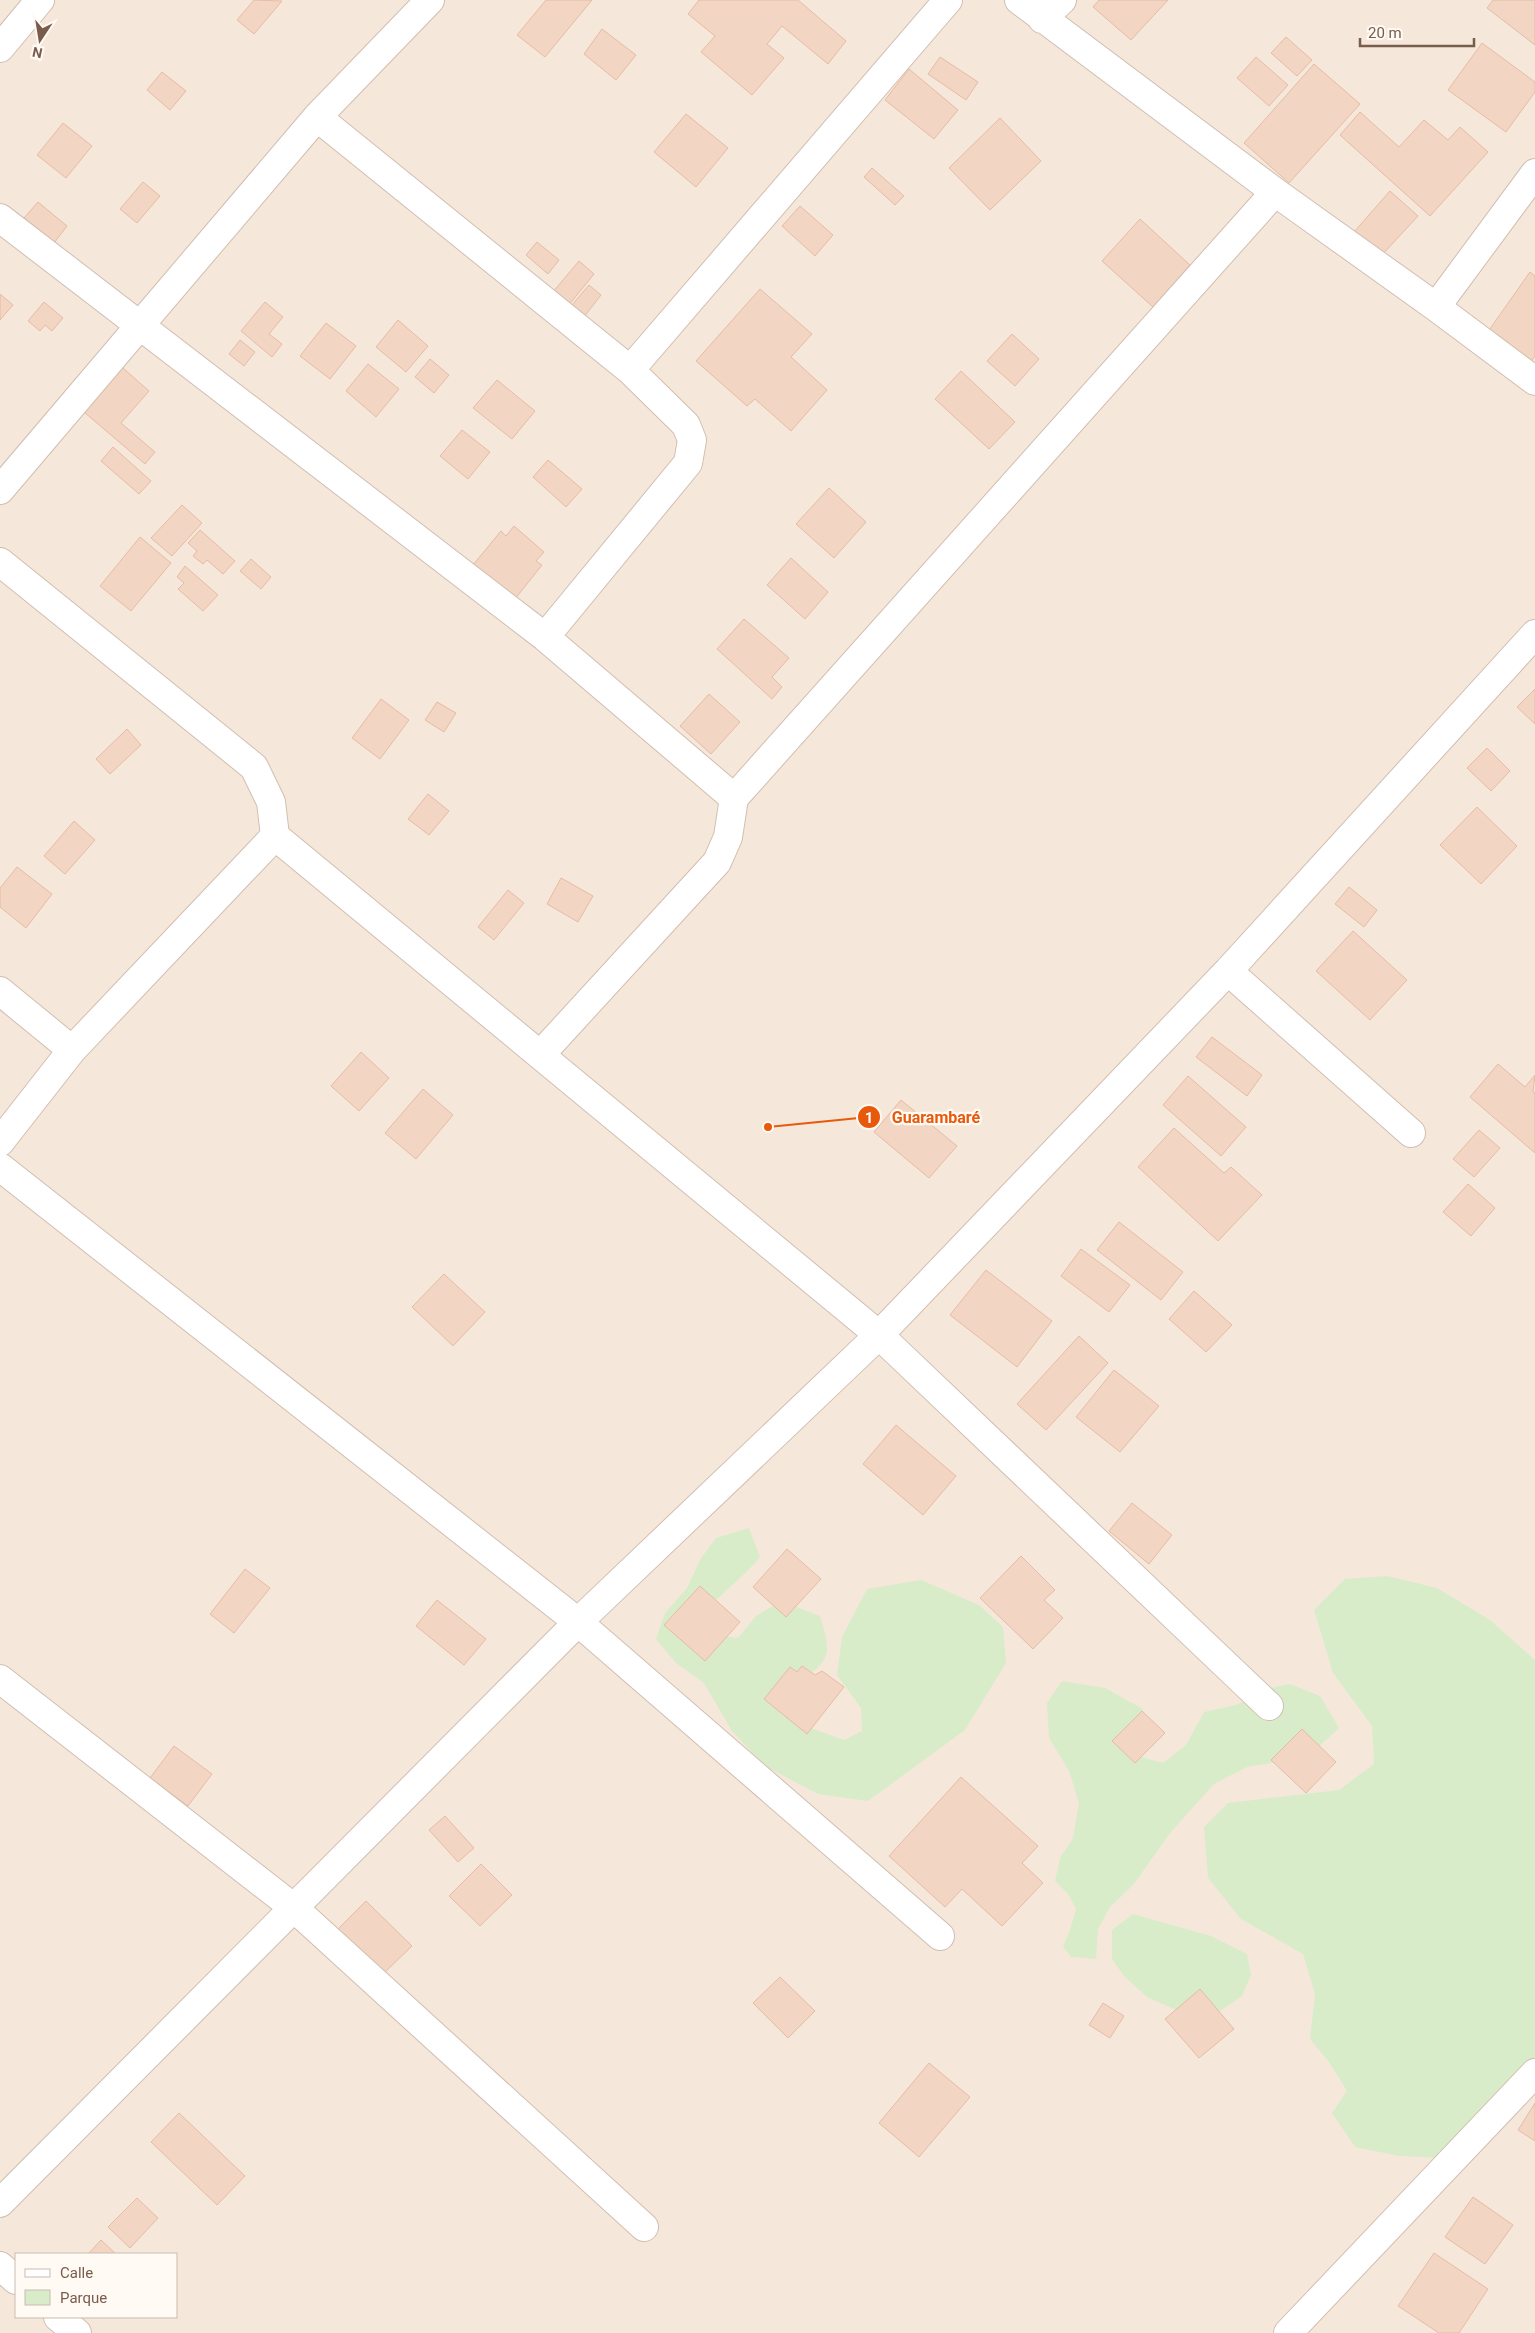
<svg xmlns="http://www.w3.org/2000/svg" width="1535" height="2333" font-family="Roboto,sans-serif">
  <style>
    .residential { fill: #f5e8da; fill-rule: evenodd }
    .green { fill: #d8ecc9 }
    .building { fill: #f3d5c3; stroke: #e6bba3 }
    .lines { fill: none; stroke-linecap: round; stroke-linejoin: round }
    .street-casing { stroke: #d1beb0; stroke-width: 30 }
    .street { stroke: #fff; stroke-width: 28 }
    .leader { fill: none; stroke: #e8590c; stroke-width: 2 }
    .callout-dot { fill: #e8590c; stroke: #fffaf3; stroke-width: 2 }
    .mark-label { font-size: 15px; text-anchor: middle; font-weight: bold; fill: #fff }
    .callout-label { font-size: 16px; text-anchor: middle; font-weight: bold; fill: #e8590c; stroke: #fffaf3; stroke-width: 4.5; stroke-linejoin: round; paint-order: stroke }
  </style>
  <rect width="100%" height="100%" fill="#fdf6ec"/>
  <!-- residential -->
  <path class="residential" d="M0,0H1535V2333H0ZM16,2254H176V2317H16Z"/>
  <!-- green -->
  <path class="green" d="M749,1528L760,1557C742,1579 719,1595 699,1617L709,1634L738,1638L756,1616L781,1601L820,1616C833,1657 830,1660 796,1685L811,1728L844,1740L862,1731L861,1708L837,1675L842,1637L867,1589L921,1580L979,1605L1003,1627L1006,1663L965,1730L868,1801L818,1794L765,1766L732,1731L704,1683L676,1663L656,1639L665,1613L687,1588L701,1558L716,1538Z
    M1387,1576L1437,1588L1490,1620L1535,1660V2076L1468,2159L1399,2156L1355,2147L1332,2113L1347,2091L1329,2062L1310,2039L1315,1994L1303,1954L1241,1919L1208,1878L1204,1827L1228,1803L1339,1790L1374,1764L1372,1726L1333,1673L1314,1610L1345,1579Z
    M1062,1681L1105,1688L1143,1709L1142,1735L1138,1756L1163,1763L1186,1745L1204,1712L1236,1705L1275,1687L1290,1684L1320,1696L1339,1728L1314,1751L1288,1760L1247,1767L1214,1784L1170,1833L1134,1884L1110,1907L1098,1929L1096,1959L1071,1957L1063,1946L1069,1933L1076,1909L1068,1894L1055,1881L1060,1858L1073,1838L1079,1803L1069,1771L1049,1738L1047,1703Z
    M1133,1914L1211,1936L1247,1954L1251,1975L1242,1996L1219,2012L1183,2013L1147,1997L1124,1976L1112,1959V1930Z"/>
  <!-- building -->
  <path class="building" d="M254,0L282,1L254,34L237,20Z
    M546,0H592L545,57L517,35Z
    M699,0H798L846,41L828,64L782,26L767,44L784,58L752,95L701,52L715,36L688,14Z
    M1099,0H1168L1131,40L1093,7Z
    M1493,0H1535V45L1487,8Z
    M602,29L636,55L616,80L584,54Z
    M1286,37L1312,60L1297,76L1271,53Z
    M1482,43L1535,82V92L1506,132L1448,90Z
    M940,57L978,82L966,100L928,74Z
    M1256,57L1288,85L1269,106L1237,78Z
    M1314,64L1360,104L1289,183L1244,143Z
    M909,69L958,110L934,139L885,100Z
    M162,72L186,91L170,110L147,90Z
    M1360,112L1399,147L1424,120L1448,140L1460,127L1488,152L1430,216L1340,135Z
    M686,114L728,148L696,187L654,152Z
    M1000,118L1041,161L990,210L949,168Z
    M63,123L92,146L66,178L37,155Z
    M872,168L904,196L895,205L864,177Z
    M143,182L160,196L137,223L120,209Z
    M1390,191L1418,216L1381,256L1354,232Z
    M38,202L67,226L54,243L24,218Z
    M800,206L833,235L815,256L782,226Z
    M1140,219L1190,265L1153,307L1102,261Z
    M537,242L559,260L548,274L526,255Z
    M579,261L594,274L568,306L552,293Z
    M1530,272L1535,276V356L1530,363L1487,333Z
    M589,285L601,295L580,322L567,311Z
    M760,289L812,334L791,357L827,390L791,431L755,399L747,406L696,361Z
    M0,294L13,305L0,320Z
    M44,302L63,318L52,331L45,325L40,331L28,321Z
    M265,302L283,317L269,334L282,344L272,357L241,331Z
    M398,320L428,346L406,372L376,347Z
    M326,323L356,346L330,379L300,356Z
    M1012,334L1039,359L1015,386L987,361Z
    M240,340L255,352L244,366L229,354Z
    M430,359L449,375L434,393L415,377Z
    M115,361L149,391L121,423L155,452L145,464L77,406Z
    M368,364L399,389L376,417L346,391Z
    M961,371L1015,422L989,449L935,399Z
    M497,380L535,411L512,439L473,408Z
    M462,430L490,452L468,479L440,456Z
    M113,447L151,481L139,494L101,461Z
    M548,460L582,489L566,507L533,477Z
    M829,488L866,522L834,558L796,524Z
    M182,505L202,523L172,556L151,538Z
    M514,526L544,552L536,561L542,565L515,599L473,565L501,531L506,536Z
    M200,530L235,561L223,574L207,560L203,564L193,556L197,551L188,543Z
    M140,537L171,563L131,611L100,586Z
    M791,558L828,592L805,619L767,585Z
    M251,559L271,577L261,589L240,571Z
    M185,566L218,595L203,611L178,589L184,583L177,577Z
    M744,619L789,658L772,677L782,687L772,699L717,649Z
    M1535,689V724L1517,707Z
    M709,694L740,722L711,754L680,726Z
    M381,699L409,720L380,759L352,738Z
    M437,702L456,713L444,732L425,720Z
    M127,729L141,745L110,774L96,759Z
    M1487,748L1510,771L1491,791L1467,768Z
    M428,794L449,811L429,835L408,819Z
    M1477,807L1517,846L1481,884L1440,845Z
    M74,821L95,840L65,874L44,856Z
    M17,867L52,894L26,928L0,907V888Z
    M561,878L593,896L578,922L547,904Z
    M1349,887L1377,910L1364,927L1335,904Z
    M508,890L524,903L494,940L478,927Z
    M1353,931L1407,980L1370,1020L1316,971Z
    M1212,1037L1262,1075L1247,1096L1196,1057Z
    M361,1052L389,1078L359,1111L331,1086Z
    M1498,1064L1525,1087L1535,1075L1533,1092L1535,1093V1153L1470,1097Z
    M1188,1076L1246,1127L1221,1156L1163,1105Z
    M423,1089L453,1115L416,1159L385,1133Z
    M901,1100L957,1146L929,1178L874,1132Z
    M1174,1128L1224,1173L1231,1167L1262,1195L1218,1241L1138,1167Z
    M1479,1130L1500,1148L1474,1177L1453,1159Z
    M1468,1184L1495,1208L1471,1236L1443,1212Z
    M1119,1222L1183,1272L1161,1300L1097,1250Z
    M1081,1249L1130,1285L1109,1312L1061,1276Z
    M986,1270L1052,1321L1017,1367L950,1315Z
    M444,1274L485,1312L453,1346L412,1307Z
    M1194,1291L1232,1325L1206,1352L1169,1319Z
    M1079,1336L1108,1363L1046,1430L1017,1404Z
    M1114,1370L1159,1406L1120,1452L1076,1417Z
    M896,1425L956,1476L923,1515L863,1464Z
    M1132,1503L1172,1535L1149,1564L1109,1531Z
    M787,1549L821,1579L786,1617L753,1587Z
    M1021,1556L1055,1590L1044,1600L1063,1618L1033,1649L980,1598Z
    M245,1569L270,1588L234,1633L210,1614Z
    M700,1586L740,1622L705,1661L664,1625Z
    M437,1600L486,1639L464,1665L416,1626Z
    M802,1666L815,1675L822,1671L844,1687L807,1734L764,1699L790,1667L797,1672Z
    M1142,1711L1165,1733L1135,1763L1112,1741Z
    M1302,1729L1336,1762L1306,1793L1271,1760Z
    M174,1746L212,1774L188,1806L150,1778Z
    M961,1777L1038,1846L1022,1863L1043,1883L1002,1926L962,1889L945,1907L889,1856Z
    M445,1816L474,1848L458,1862L429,1830Z
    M481,1864L512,1895L480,1926L449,1896Z
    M366,1901L412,1946L381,1976L336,1931Z
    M780,1977L815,2011L788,2038L753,2003Z
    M1200,1989L1234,2029L1199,2058L1165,2019Z
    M1103,2003L1124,2016L1110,2038L1089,2025Z
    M929,2063L970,2097L919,2157L879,2123Z
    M1535,2103V2141L1518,2130Z
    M179,2113L245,2176L217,2205L151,2142Z
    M1473,2197L1513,2225L1485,2264L1445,2237Z
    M137,2198L158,2218L130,2248L108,2227Z
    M101,2240L116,2254H88Z
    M1434,2253L1488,2289L1459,2333H1439L1398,2306Z"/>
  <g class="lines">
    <defs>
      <path id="street" d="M1019,0L1275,192L1436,307L1535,381
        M1042,19L1062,0
        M0,48L40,0
        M317,117L630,370L686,425L692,440L688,463L545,637
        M0,218L545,637L734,798
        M1436,307L1535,173
        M630,370L948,0
        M0,490L317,117L430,0
        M0,562L254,767L271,802L275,836L72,1050L0,1142
        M275,836L879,1335L1269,1706
        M1228,971L1411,1133
        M0,991L72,1050
        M540,1055L717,862L728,837L734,798L1275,192
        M0,1167L578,1622L940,1936
        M0,1679L294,1908L644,2227
        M0,2203L578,1622L879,1335L1228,971L1535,634
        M0,2266L16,2280
        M58,2317L77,2333
        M1288,2333L1535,2073"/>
    </defs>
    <!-- street casing -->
    <use href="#street" class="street-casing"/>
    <!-- street -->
    <use href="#street" class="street"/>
  </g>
  <!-- callouts -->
  <path class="leader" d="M768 1127L869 1117"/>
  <g class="callout-dot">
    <circle cx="768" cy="1127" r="5"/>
    <circle cx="869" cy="1117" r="12"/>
  </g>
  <g class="mark-label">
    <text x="869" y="1123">1</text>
  </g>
  <g class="callout-label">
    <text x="936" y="1123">Guarambaré</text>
  </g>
  <!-- legend -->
  <rect x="15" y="2253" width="162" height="65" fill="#fffaf3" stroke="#cabbb1"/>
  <rect x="25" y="2269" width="25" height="8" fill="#ffffff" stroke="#cabbb1"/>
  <text x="60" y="2278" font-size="15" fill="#7a5c4d">Calle</text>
  <rect x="25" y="2290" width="25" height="15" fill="#d8ecc9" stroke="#cabbb1"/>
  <text x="60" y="2303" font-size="15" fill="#7a5c4d">Parque</text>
  <!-- north arrow -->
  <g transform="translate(40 40) rotate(192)" stroke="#fffaf3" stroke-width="4" paint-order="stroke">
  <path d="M0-4L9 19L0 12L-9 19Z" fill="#7a5c4d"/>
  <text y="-8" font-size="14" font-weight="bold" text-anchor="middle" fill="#7a5c4d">N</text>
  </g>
  <!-- scale -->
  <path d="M1360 38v8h114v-8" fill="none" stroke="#7a5c4d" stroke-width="2.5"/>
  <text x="1368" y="38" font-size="15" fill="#7a5c4d" stroke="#fffaf3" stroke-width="4" paint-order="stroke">20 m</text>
</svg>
